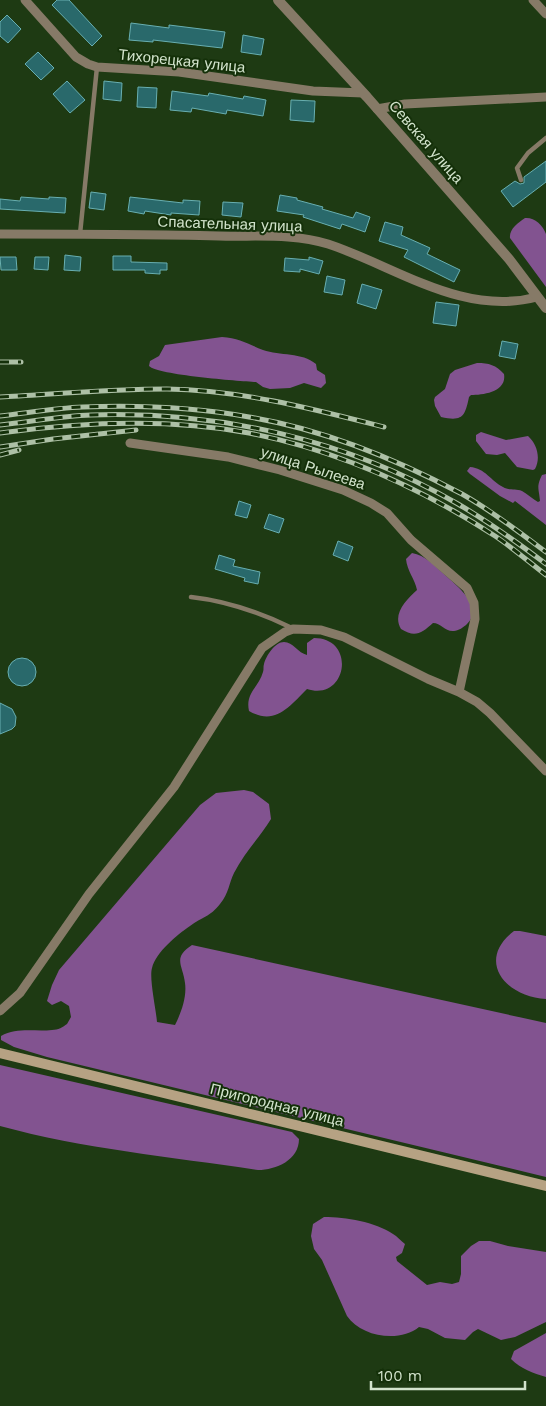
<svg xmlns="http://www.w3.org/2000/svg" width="546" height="1406" font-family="'Work Sans',sans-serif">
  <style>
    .forest { fill: #825390 }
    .building { fill: #29696b; stroke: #68afb1 }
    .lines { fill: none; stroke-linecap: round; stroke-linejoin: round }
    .service { stroke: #867a67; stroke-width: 4.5 }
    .minor { stroke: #867a67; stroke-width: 9 }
    .tertiary { stroke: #867a67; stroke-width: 10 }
    .secondary { stroke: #b6a283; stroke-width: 10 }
    .rail-casing { stroke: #adc0a6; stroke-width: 5 }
    .rail { stroke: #143009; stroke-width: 3; stroke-dasharray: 9; stroke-linecap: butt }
    .labels { text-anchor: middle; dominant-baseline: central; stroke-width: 4; stroke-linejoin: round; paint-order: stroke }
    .street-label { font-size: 15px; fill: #d3e4cd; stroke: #143009 }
  </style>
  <rect width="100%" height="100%" fill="#1e3a13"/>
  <!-- forest -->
  <path class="forest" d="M525,218C534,217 543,225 546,234C546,243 546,275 546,287L510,238C509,229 518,223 525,218Z
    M222,337C239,338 248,344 263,350C280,356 302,352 316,364L317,370L325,375L326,383L321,388L304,383L290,388L270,389L263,387L256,382C238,381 158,375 149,366L150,361L159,356L165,345Z
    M477,363C489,363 496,365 504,374C507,392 483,395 471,395L469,397C465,416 463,422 441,417L435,406L434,400L435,397L445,389L450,374L455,370Z
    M481,432L506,440L528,436C537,444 541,458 535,469L533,470L517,467L505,453L497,455L486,454L476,441V435Z
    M470,467C485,468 491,481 503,487C509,491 515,488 522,491C527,494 533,499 538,502L540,501C539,489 536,487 542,475L546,474V525L515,501L513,503L500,496L470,474L467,471Z
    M412,553C425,555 435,566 444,574C456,585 485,607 467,624C464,627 458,631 454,631C445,632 441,623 433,623C422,633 415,638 401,629C392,614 406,600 417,590C415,579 407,571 406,559Z
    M314,638C357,638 347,702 307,689C289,707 275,726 249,711C245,693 259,687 263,672C264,669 263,667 264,664C266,656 275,642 284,642C293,642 298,653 307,655V643Z
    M244,790L253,792L269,804L271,819C260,837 244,853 234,873C229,883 229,893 220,904C210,917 202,917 190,926C177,935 156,952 152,968C149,978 156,1009 157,1022L175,1025C181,1013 187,997 185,983C183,965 172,958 192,945L546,1023V1177L47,1057L14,1047L1,1040V1036C17,1027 35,1032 52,1030C58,1030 63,1027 67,1024L71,1017L69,1006L61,1001L52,1005L47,1001L52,985L59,970L200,805L216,793Z
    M514,931H520L546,936V999C506,997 475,961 514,931Z
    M0,1065L292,1132L299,1139C299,1160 276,1170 258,1170C172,1157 84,1149 0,1126Z
    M324,1217C346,1217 375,1222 393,1234C397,1236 401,1241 405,1244L402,1253L396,1257L397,1261L427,1285L440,1282L452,1284L459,1282L461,1274V1256L471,1246L479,1241H490L508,1246L546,1252V1322L515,1337L501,1340L478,1329L473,1332L465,1340L445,1338L428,1329L419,1327C400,1343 361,1337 347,1316L322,1260L314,1249L311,1236L313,1224Z
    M546,1333V1377C533,1373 521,1369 511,1359L514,1351Z"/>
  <!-- building -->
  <path class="building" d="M57,0H69L102,36L92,46L52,5Z
    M7,15L21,29L8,43L0,36V22Z
    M131,23L169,28V25L225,32L222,48L153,40V42L129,40Z
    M243,35L264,39L261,55L241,52Z
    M38,52L54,68L41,80L25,64Z
    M67,81L85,100L70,113L53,94Z
    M104,81L122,83L121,101L103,99Z
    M138,87L157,88L156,108L137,107Z
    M172,91L208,96L209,93L243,99L244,96L266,100L263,116L227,110L226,114L192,108L191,112L170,110Z
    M291,100L315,101L314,122L290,120Z
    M546,161V182L513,207L501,191L515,181L520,184L524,183V177Z
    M91,192L106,194L104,210L89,208Z
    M280,195L297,198V200L323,207L322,209L353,218L356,212L370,217L365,232L342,224L340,229L303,217L304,215L277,211Z
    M21,197L49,199V197L66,198L65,213L0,209V199L20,201Z
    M130,197L183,203V200L200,201L199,215L171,213V215L145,211L144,214L128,211Z
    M223,202L243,203L241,217L222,215Z
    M385,222L403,227L401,235L430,248L427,254L460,270L454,282L404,257L408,250L379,241Z
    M65,255L81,257L80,271L64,270Z
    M113,256H131V262L167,263V270H160V274L145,273V270H113Z
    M0,257H16L17,270H1Z
    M35,257H49L48,270L34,269Z
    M309,257L323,261L319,274L300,269V272L284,271L285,258L309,260Z
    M327,276L345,280L342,295L324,292Z
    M362,284L382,290L376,309L357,303Z
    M436,302L459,305L456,326L433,323Z
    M502,341L518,344L515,359L499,356Z
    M239,501L251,505L247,518L235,515Z
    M269,514L284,519L279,533L264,528Z
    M338,541L353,547L348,561L333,555Z
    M219,555L235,560L233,566L260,572L258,584L244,581L245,578L215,569Z
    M8 672a14 14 0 1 1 28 0a14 14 0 1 1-28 0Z
    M0,703L12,709L16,717L15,726L12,729L0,734Z"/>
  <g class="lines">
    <!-- service -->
    <path class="service" d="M521,180L517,168L528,153L546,138
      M80,234L97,67
      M191,597C227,601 259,612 292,628"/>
    <!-- minor -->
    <path class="minor" d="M25,0L76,57L88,64L97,67L179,72L313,91L363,93
      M533,0L546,14
      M377,109L405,104L546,97
      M0,234C73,234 146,234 219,236C255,237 294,233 328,244C395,266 463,317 537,297
      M130,443L228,457L280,470L343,490L371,503L387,513L411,540L467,588L474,603L475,619L459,692
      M0,1011L20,993L89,894L174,787L262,648L285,632L293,629L321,630L344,637L428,679L459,692L477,702L490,713L546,771"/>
    <!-- tertiary -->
    <path class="tertiary" d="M278,0L367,97L509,259L546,308"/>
    <!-- secondary -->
    <path class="secondary" d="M0,1053L546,1186"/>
    <defs>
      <path id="rail" d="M0,362H21
        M0,397C55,394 112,389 167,389C241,390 313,409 384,427
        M0,416C27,413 55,408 83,407C138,405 194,407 249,417C323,429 396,459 462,494C492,511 519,532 546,552
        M0,425C30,422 61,416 91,415C220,411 346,439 458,504C489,522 518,543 546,564
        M0,433C82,422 167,418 249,433C336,450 421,488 495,536C513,548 529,562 546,575
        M0,447L53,439L136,430
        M0,455L19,450"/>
    </defs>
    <!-- rail casing -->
    <use href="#rail" class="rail-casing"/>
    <!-- rail -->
    <use href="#rail" class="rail"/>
  </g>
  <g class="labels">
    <!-- street labels -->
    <g class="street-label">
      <text transform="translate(182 61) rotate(6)">Тихорецкая улица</text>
      <text transform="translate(426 142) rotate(49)">Севская улица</text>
      <text transform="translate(230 224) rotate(2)">Спасательная улица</text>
      <text transform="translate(313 468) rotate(18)">улица Рылеева</text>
      <text transform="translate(277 1105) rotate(14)">Пригородная улица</text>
    </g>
  </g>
  <!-- scale -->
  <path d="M371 1381v8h154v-8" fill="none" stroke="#d3e4cd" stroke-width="2.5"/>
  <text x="378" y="1381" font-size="15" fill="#d3e4cd" stroke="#143009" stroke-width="4" paint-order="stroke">100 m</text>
</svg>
